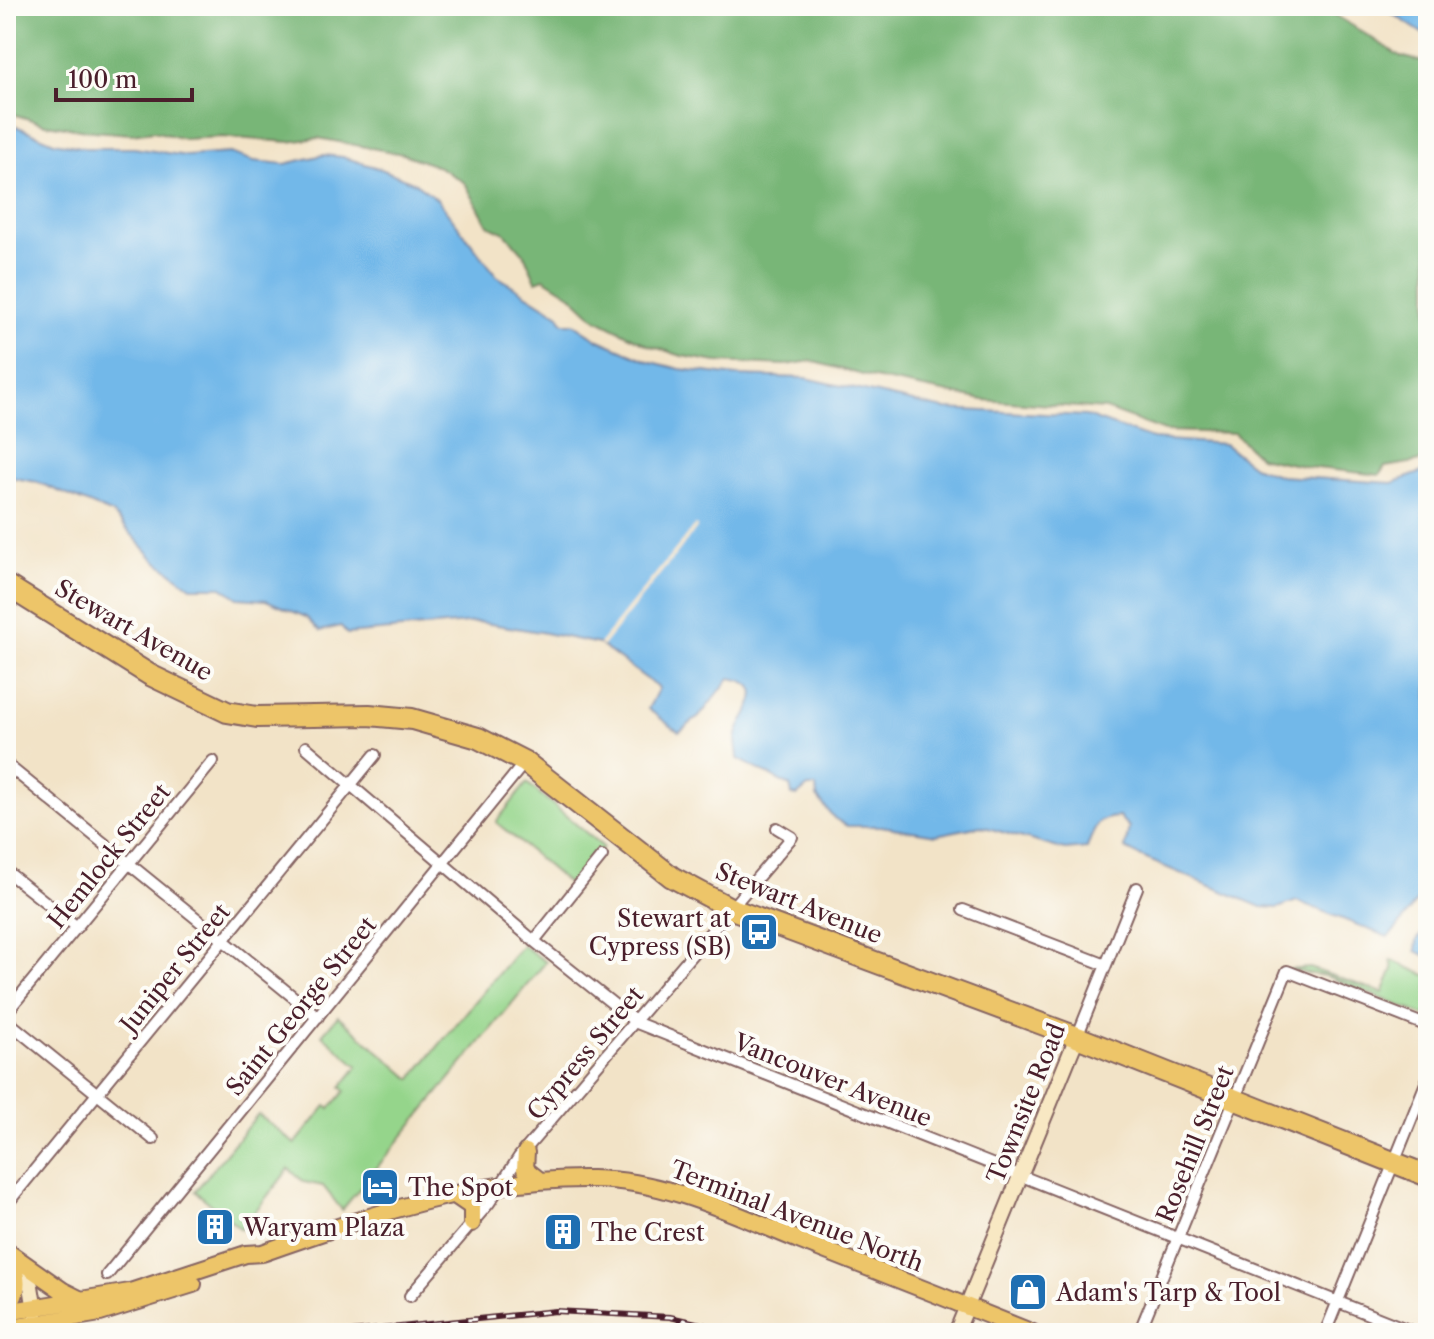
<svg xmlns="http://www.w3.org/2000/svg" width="1434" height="1339" font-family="'Libre Caslon Text',serif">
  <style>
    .green { fill: #95d58b; stroke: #707a5b; stroke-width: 2 }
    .forest { fill: #78b677; stroke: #616a51; stroke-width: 2 }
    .water { fill: #72b8e9; stroke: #5e6c8a; stroke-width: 2 }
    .pier { fill: #f2e3c7 }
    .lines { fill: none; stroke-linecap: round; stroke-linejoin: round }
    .street-casing { stroke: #856462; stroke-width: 14 }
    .secondary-casing { stroke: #856462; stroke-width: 18 }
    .primary-casing { stroke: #856462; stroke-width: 20 }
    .highway-casing { stroke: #856462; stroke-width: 24 }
    .street { stroke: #fff; stroke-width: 10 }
    .secondary { stroke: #f8e8c3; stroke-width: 14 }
    .primary { stroke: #edc569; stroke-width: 16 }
    .highway { stroke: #edc569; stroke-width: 20 }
    .rail-casing { stroke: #4a1f2b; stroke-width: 6 }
    .rail { stroke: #fdfcf7; stroke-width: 3; stroke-dasharray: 9; stroke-linecap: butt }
    .labels { text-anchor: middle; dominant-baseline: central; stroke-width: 8; stroke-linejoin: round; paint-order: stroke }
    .street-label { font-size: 24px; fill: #4a1f2b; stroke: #fdfcf7 }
    .poi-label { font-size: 24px; fill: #4a1f2b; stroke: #fdfcf7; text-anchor: start }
  </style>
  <rect width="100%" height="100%" fill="#fdfcf7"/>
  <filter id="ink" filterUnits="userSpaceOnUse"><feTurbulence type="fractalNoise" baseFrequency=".0125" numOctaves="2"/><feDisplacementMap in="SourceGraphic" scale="16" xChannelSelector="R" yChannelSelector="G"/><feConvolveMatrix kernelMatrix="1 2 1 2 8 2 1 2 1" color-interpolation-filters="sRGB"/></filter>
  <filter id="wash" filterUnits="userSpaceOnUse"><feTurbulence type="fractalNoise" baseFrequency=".006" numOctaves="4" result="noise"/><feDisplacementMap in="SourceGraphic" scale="32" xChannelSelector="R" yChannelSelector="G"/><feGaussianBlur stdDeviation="1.8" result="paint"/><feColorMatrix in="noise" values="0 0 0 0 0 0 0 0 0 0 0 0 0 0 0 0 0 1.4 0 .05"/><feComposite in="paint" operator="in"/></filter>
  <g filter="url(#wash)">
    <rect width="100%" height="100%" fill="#f2e3c7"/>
    <!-- green -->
    <path class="green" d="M527,783L603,847L571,886L496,822Z
      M522,945L546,962L342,1210L323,1186L304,1182L289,1169L241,1229L195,1191L258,1114L295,1144L326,1106L330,1109L345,1091L341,1087L358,1066L322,1035L338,1016L411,1079Z
      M1391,960L1428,976V1017L1326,976L1287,970L1310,968L1383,993L1393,969Z"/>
    <!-- forest -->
    <path class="forest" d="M6,6H1321L1400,56L1428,63V460L1385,467L1379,475L1308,467L1259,457L1234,433L1165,431L1105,409L983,400L874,378L811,361L786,365L717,362L682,356L648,345L596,319L571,295L544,278L536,281L524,254L505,233L488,225L465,183L439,167L403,154L318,138L289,142L221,137L184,139L154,131L131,134L93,131L46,124L6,112Z"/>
    <!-- water -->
    <path class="water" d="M1381,6H1428V37Z
      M6,122L54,142L86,148H134L187,156L230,153L254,161L285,164L323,155L343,157L381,169L415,183L437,199L497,276L559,315L563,323H573L599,340L648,361L680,369L737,376L806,378L944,409L1086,416L1152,439L1224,444L1253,466L1280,476L1392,483L1428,470V892C1409,903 1405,924 1388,937L1297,901L1278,908L1261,907L1144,858L1125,849L1129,827L1119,817C1096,817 1094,828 1087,848L1065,850L981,826L936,835L881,826H847L834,818L817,797L816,787H808L797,796L792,795L790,786L738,759C738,753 736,745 736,739C739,716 778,685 730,678L699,717L679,732L648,709L659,688L599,644L540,632L478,622L347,634L341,626L320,631L306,617L266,600L238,598L222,587H191L154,559L113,514L37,482L14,478L6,473Z
      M1428,925V957L1416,951L1417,940Z"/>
    <!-- pier -->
    <path class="pier" d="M695,525L698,527L602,647L599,644Z"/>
  </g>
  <g filter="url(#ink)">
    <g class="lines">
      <defs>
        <path id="street" d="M306,747L534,941L637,1023L1416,1333
          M6,764L318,1017
          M6,871L77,927
          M963,910L1106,965
          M534,941L602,856
          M6,1013L213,761
          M6,1020L153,1139
          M1077,1037L1137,888
          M6,1205L375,755
          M107,1275L525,762
          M410,1296L489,1203L519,1157L792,837L777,828
          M1139,1333L1287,971L1428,1026
          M1325,1333L1428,1078"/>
        <path id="secondary" d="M14,1259L31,1286L36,1317
          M956,1333L1077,1037"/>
        <path id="primary" d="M526,1152L525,1169L539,1180
          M453,1194L472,1207V1223
          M9,1253L63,1291L83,1301
          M6,1308C23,1290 16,1274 9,1253
          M6,1312L130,1292L246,1254L262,1253C369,1216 478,1177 592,1179C666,1180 734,1214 801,1241C878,1271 956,1302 1033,1333
          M6,1329L100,1313L193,1284"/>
        <path id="highway" d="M6,585L150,675L227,712L257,717L369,715L412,719L478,738L525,762L672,877L732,909L1077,1037L1428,1176"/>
      </defs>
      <!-- street casing -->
      <use href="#street" class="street-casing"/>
      <!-- secondary casing -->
      <use href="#secondary" class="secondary-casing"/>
      <!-- primary casing -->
      <use href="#primary" class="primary-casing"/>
      <!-- highway casing -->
      <use href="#highway" class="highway-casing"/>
      <!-- street -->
      <use href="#street" class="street"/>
      <!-- secondary -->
      <use href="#secondary" class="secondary"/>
      <!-- primary -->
      <use href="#primary" class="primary"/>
      <!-- highway -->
      <use href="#highway" class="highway"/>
      <defs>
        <path id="rail" d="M342,1333L556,1311L670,1317L740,1333"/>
      </defs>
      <!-- rail casing -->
      <use href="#rail" class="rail-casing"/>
      <!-- rail -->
      <use href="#rail" class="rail"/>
    </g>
  </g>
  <!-- icons -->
  <defs>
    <symbol id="bus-square" viewBox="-11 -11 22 22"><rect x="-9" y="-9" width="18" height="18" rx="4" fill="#1f6fb2" stroke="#fdfcf7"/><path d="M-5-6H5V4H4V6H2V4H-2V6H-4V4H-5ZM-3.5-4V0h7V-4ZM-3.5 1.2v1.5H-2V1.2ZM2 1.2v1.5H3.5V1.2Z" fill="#fff"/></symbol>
    <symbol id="hotel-square" viewBox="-11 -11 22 22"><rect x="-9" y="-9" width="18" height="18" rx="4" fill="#1f6fb2" stroke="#fdfcf7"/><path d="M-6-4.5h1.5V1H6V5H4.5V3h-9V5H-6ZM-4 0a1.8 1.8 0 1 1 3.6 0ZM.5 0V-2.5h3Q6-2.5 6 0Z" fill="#fff"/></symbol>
    <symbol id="building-square" viewBox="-11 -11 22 22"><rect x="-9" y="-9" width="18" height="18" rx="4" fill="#1f6fb2" stroke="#fdfcf7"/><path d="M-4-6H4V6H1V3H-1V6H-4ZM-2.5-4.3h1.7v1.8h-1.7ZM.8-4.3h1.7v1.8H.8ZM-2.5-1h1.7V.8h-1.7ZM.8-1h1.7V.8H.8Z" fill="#fff"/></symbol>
    <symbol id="shop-square" viewBox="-11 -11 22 22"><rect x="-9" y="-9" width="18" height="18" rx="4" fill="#1f6fb2" stroke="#fdfcf7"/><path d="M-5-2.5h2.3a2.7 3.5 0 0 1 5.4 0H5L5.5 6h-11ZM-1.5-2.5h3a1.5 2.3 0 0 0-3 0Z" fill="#fff"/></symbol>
  </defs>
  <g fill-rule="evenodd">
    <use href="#bus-square" x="737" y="910" width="44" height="44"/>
    <use href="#hotel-square" x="358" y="1165" width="44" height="44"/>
    <use href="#building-square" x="193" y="1205" width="44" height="44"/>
    <use href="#building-square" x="541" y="1210" width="44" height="44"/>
    <use href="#shop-square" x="1006" y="1270" width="44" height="44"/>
  </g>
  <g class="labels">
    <!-- street labels -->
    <g class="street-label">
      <text transform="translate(134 630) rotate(30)">Stewart Avenue</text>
      <text transform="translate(109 856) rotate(-51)">Hemlock Street</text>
      <text transform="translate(799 903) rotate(22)">Stewart Avenue</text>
      <text transform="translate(175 968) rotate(-51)">Juniper Street</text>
      <text transform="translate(301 1006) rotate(-51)">Saint George Street</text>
      <text transform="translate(585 1053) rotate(-50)">Cypress Street</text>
      <text transform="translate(833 1080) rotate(22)">Vancouver Avenue</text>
      <text transform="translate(1026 1103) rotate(-68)">Townsite Road</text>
      <text transform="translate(1195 1144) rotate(-68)">Rosehill Street</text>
      <text transform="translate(797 1216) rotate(21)">Terminal Avenue North</text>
    </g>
    <!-- poi labels -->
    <g class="poi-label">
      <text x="731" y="918" text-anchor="end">Stewart at<tspan x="731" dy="28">Cypress (SB)</tspan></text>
      <text x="408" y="1187">The Spot</text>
      <text x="243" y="1227">Waryam Plaza</text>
      <text x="591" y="1232">The Crest</text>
      <text x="1056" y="1292">Adam's Tarp &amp; Tool</text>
    </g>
  </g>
  <!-- margin -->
  <rect width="1434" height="1339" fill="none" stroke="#fdfcf7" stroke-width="32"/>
  <!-- scale -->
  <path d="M56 88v12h136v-12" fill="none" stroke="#4a1f2b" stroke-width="4"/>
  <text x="68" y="88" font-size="24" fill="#4a1f2b" stroke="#fdfcf7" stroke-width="6" paint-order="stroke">100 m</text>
</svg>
